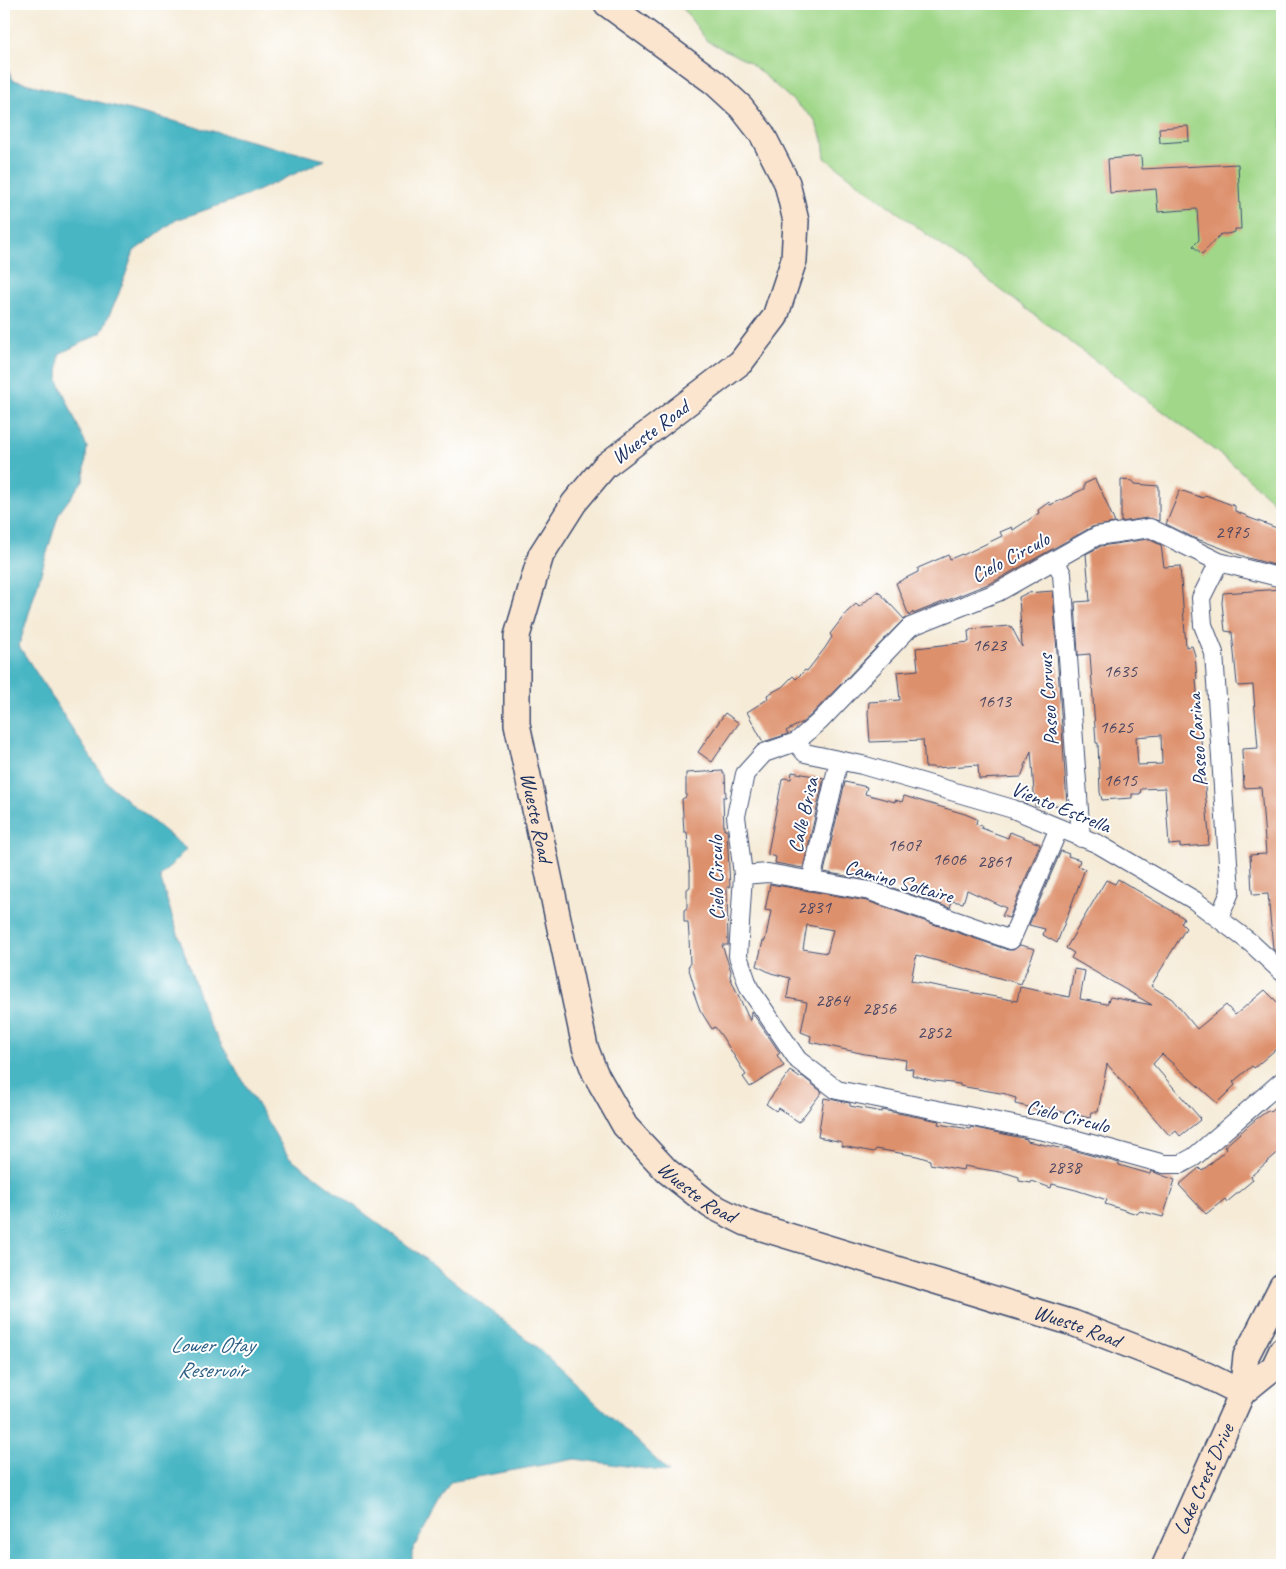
<svg xmlns="http://www.w3.org/2000/svg" width="1286" height="1569" font-family="Caveat,sans-serif">
  <style>
    .green { fill: #a0d789; stroke: #5e8374 }
    .water { fill: #49b6c4; stroke: #327291 }
    .building { fill: #dd906c; fill-rule: evenodd }
    .lines { fill: none; stroke-linecap: round; stroke-linejoin: round }
    .street-casing { stroke: #3c4b70; stroke-width: 20 }
    .secondary-casing { stroke: #3c4b70; stroke-width: 28 }
    .street { stroke: #fff; stroke-width: 18 }
    .secondary { stroke: #fbe5cf; stroke-width: 25 }
    .labels { text-anchor: middle; dominant-baseline: central; stroke-width: 4; stroke-linejoin: round; paint-order: stroke }
    .number-label { font-size: 19px; fill: #4c4762 }
    .street-label { font-size: 21px; fill: #1b2f5e; stroke: #fff }
    .water-label { font-size: 22px; font-style: italic; fill: #2b5e82; stroke: #fff }
  </style>
  <rect width="100%" height="100%" fill="#fff"/>
  <filter id="ink" filterUnits="userSpaceOnUse"><feTurbulence type="fractalNoise" baseFrequency=".02" numOctaves="2"/><feDisplacementMap in="SourceGraphic" scale="10" xChannelSelector="R" yChannelSelector="G"/><feConvolveMatrix kernelMatrix="1 2 1 2 8 2 1 2 1" color-interpolation-filters="sRGB"/></filter>
  <filter id="wash" filterUnits="userSpaceOnUse"><feTurbulence type="fractalNoise" baseFrequency=".0096" numOctaves="4" result="noise"/><feDisplacementMap in="SourceGraphic" scale="20" xChannelSelector="R" yChannelSelector="G"/><feGaussianBlur stdDeviation="1.12" result="paint"/><feColorMatrix in="noise" values="0 0 0 0 0 0 0 0 0 0 0 0 0 0 0 0 0 1.4 0 .05"/><feComposite in="paint" operator="in"/></filter>
  <g filter="url(#wash)">
    <rect width="100%" height="100%" fill="#f5ebd7"/>
    <!-- green -->
    <path class="green" d="M680,4H1282V510L1235,466L1188,430L825,158L823,140L814,119L749,62L707,41Z"/>
    <!-- water -->
    <path class="water" d="M4,61L13,80L325,160L246,196L176,220L134,251L119,293L101,333L59,354L58,380L87,447L84,479L59,513L19,646L108,784L186,849L160,877L172,916L208,1022L288,1156L419,1254L539,1349L669,1472L575,1459L450,1482L412,1551V1565H4Z"/>
    <g id="blocks">
      <!-- building -->
      <path class="building" d="M1188,126L1189,141L1160,143L1159,128Z
        M1141,156L1142,169L1238,164L1241,229H1235V232L1227,234H1221L1202,254L1193,246L1199,240L1197,209L1158,212L1156,189L1110,193L1108,159Z
        M1095,479L1100,490H1101L1115,523L1092,527L993,582L913,614V612L909,616L896,583L918,572V568L948,555L950,559L962,554L963,555L1002,536L1000,532L1012,527L1013,530L1039,513L1038,510L1049,502L1050,505L1073,495V494L1084,489V484Z
        M1121,480L1133,481L1135,484L1159,486V521L1148,518L1121,522Z
        M1180,490L1203,498L1205,495L1216,499L1235,506V511L1247,516V517L1282,530V567L1248,558L1192,537L1166,524Z
        M1148,539L1161,545L1164,567L1180,566L1186,647L1192,646L1195,655L1197,679H1196L1209,836L1208,845L1180,847V844L1169,845L1165,788L1141,789L1140,794H1132V798L1102,800L1100,792L1098,743H1096L1090,654L1078,655L1075,602L1090,601L1086,554L1101,546ZM1161,735L1162,764L1138,765L1136,737Z
        M1282,589V952H1277L1273,949L1268,894L1253,895L1252,892L1250,855L1266,854L1261,787L1244,788L1242,751V749L1258,748L1253,685L1238,686L1237,684L1232,632L1225,631L1222,603L1223,593Z
        M878,591L904,619L810,716L803,722L786,731L788,734L763,742L747,712L768,699L767,695L782,687L793,676L796,679L805,670L807,671L825,648L832,637L830,634L847,612L856,604L859,607Z
        M1053,591L1067,805L1035,806L1031,751L1021,777L979,779L978,765L934,768L933,767H925L923,740L870,742L868,713L869,702L900,700L897,672L918,670L916,648L969,642L968,631H970V629L1011,626L1022,647L1019,597L1027,593Z
        M725,713L739,723L712,762L698,752Z
        M723,771V774H725L726,797H723L724,830H727L730,887H727L728,945H722L731,971L730,977L750,1021L751,1011L780,1053L777,1055L784,1066L750,1087L743,1077L746,1075L723,1038L715,1027L712,1029L700,1010L693,991L695,989L688,966L690,965L689,936L688,922H684V910L687,908V889L690,887V874L687,832H684L682,799L686,797V773Z
        M792,772L824,778L803,868L775,863L776,857L768,855V852L782,780L784,778L791,779Z
        M845,782L867,787L865,794L895,802V800L902,802L904,796L965,814L977,819L976,824L982,826L981,828L1008,838L1010,832L1040,844L1009,918L1002,916L1006,908L967,890L963,903L952,901L950,908L873,881L824,872Z
        M1061,851L1069,854L1068,856L1080,860L1078,866L1085,869L1057,943L1043,935L1045,929L1029,925Z
        M1118,879L1184,918L1181,923L1186,928L1151,986L1172,999L1197,1029L1226,1005L1235,1015L1265,990L1282,1007V1044L1254,1068L1252,1066L1233,1082L1235,1085L1217,1103L1162,1054L1153,1064L1200,1118L1199,1119L1200,1120L1180,1136L1176,1131L1170,1136L1107,1064L1098,1112H1091L1090,1118L1041,1107V1110L1015,1104L1016,1098L1009,1096L1006,1094L960,1086V1084L934,1081L912,1075L913,1069L905,1068L906,1060L865,1054L810,1042L811,1036L801,1032L807,1002L787,998L790,978L771,973L757,966L763,941H765L771,911L765,910L770,884L867,901L1008,950H1013L1020,945L1035,949L1021,984L916,955L911,981L1017,1001L1020,987L1069,997L1074,969L1085,971L1080,999L1107,1004L1110,997L1152,1005L1071,958L1074,953L1066,948L1106,880L1115,884ZM807,925L833,930L827,953L803,949Z
        M790,1071L800,1078L802,1076L822,1092L799,1122L778,1108L776,1111L766,1104Z
        M824,1098L850,1103V1106L882,1112V1110L939,1121L938,1124L970,1129L971,1127L1027,1139V1141L1064,1149L1065,1148L1119,1163V1165L1150,1174L1151,1171L1175,1180L1163,1217L1140,1211L1137,1214L1105,1204L1107,1200L1076,1190L1052,1184L1051,1188L1032,1181L1031,1183L1019,1181V1177L1006,1173L964,1166L963,1170L930,1164V1160L917,1156L876,1149L874,1152L842,1146V1142L818,1137Z
        M1282,1102V1149L1251,1176L1253,1180L1227,1202L1225,1199L1206,1214L1179,1185L1199,1168L1202,1171L1227,1149L1224,1147L1256,1119L1269,1110L1271,1112Z"/>
    </g>
  </g>
  <g filter="url(#ink)">
    <use href="#blocks" fill-opacity="0" stroke="#3c4b70" stroke-width="1"/>
    <g class="lines">
      <defs>
        <path id="street" d="M1055,560L1062,574L1081,838
          M1282,578L1219,562L1150,528L1097,536L998,592L910,627L819,722L796,742L764,753L745,774L736,816L743,875L738,956L749,988L798,1060L837,1090L1048,1132L1164,1164H1181L1194,1157L1282,1081
          M796,742L805,753L862,765L1013,809L1098,844L1194,900L1251,943L1282,972
          M743,875L768,873L870,891L1011,940L1059,828
          M811,881L839,760
          M1219,918L1230,892L1214,653L1203,625L1201,598L1219,562"/>
        <g id="secondary">
          <path id="s1" d="M607,4L715,83L741,107L762,134L787,183L796,221L794,260L775,317L741,362L605,466L574,503L541,555L517,636V724L585,1047L595,1073L625,1126L667,1171L710,1205L746,1223L1073,1323L1206,1375L1242,1393"/>
          <path d="M1242,1393L1274,1367L1282,1350"/>
          <path id="s2" d="M1165,1565L1242,1393L1246,1356L1282,1286"/>
        </g>
      </defs>
      <!-- street casing -->
      <use href="#street" class="street-casing"/>
      <!-- secondary casing -->
      <use href="#secondary" class="secondary-casing"/>
      <!-- street -->
      <use href="#street" class="street"/>
      <!-- secondary -->
      <use href="#secondary" class="secondary"/>
    </g>
  </g>
  <g class="labels">
    <!-- number labels -->
    <g class="number-label">
      <text x="1232" y="532">2975</text>
      <text x="989" y="645">1623</text>
      <text x="1120" y="671">1635</text>
      <text x="994" y="701">1613</text>
      <text x="1116" y="727">1625</text>
      <text x="1120" y="780">1615</text>
      <text x="904" y="845">1607</text>
      <text x="949" y="859">1606</text>
      <text x="994" y="861">2861</text>
      <text x="814" y="907">2831</text>
      <text x="832" y="1000">2864</text>
      <text x="879" y="1008">2856</text>
      <text x="934" y="1032">2852</text>
      <text x="1064" y="1167">2838</text>
    </g>
    <!-- street labels -->
    <g class="street-label">
      <text transform="translate(650 432) rotate(-37)">Wueste Road</text>
      <text transform="translate(1010 557) rotate(-28)">Cielo Circulo</text>
      <text transform="translate(1048 700) rotate(-94)">Paseo Corvus</text>
      <text transform="translate(1197 740) rotate(-94)">Paseo Carina</text>
      <text transform="translate(1061 807) rotate(22)">Viento Estrella</text>
      <text transform="translate(803 815) rotate(-77)">Calle Brisa</text>
      <text stroke="none"><textPath href="#s1" startOffset="1002">Wueste Road</textPath></text>
      <text transform="translate(716 878) rotate(-91)">Cielo Circulo</text>
      <text transform="translate(899 881) rotate(16)">Camino Soltaire</text>
      <text transform="translate(1068 1116) rotate(14)">Cielo Circulo</text>
      <text stroke="none"><textPath href="#s1" startOffset="1424">Wueste Road</textPath></text>
      <text stroke="none"><textPath href="#s1" startOffset="1829">Wueste Road</textPath></text>
      <text stroke="none"><textPath href="#s2" startOffset="94">Lake Crest Drive</textPath></text>
    </g>
    <!-- water labels -->
    <g class="water-label">
      <text x="212" y="1345">Lower Otay<tspan x="212" dy="25">Reservoir</tspan></text>
    </g>
  </g>
  <!-- margin -->
  <rect width="1286" height="1569" fill="none" stroke="#fff" stroke-width="20"/>
</svg>
